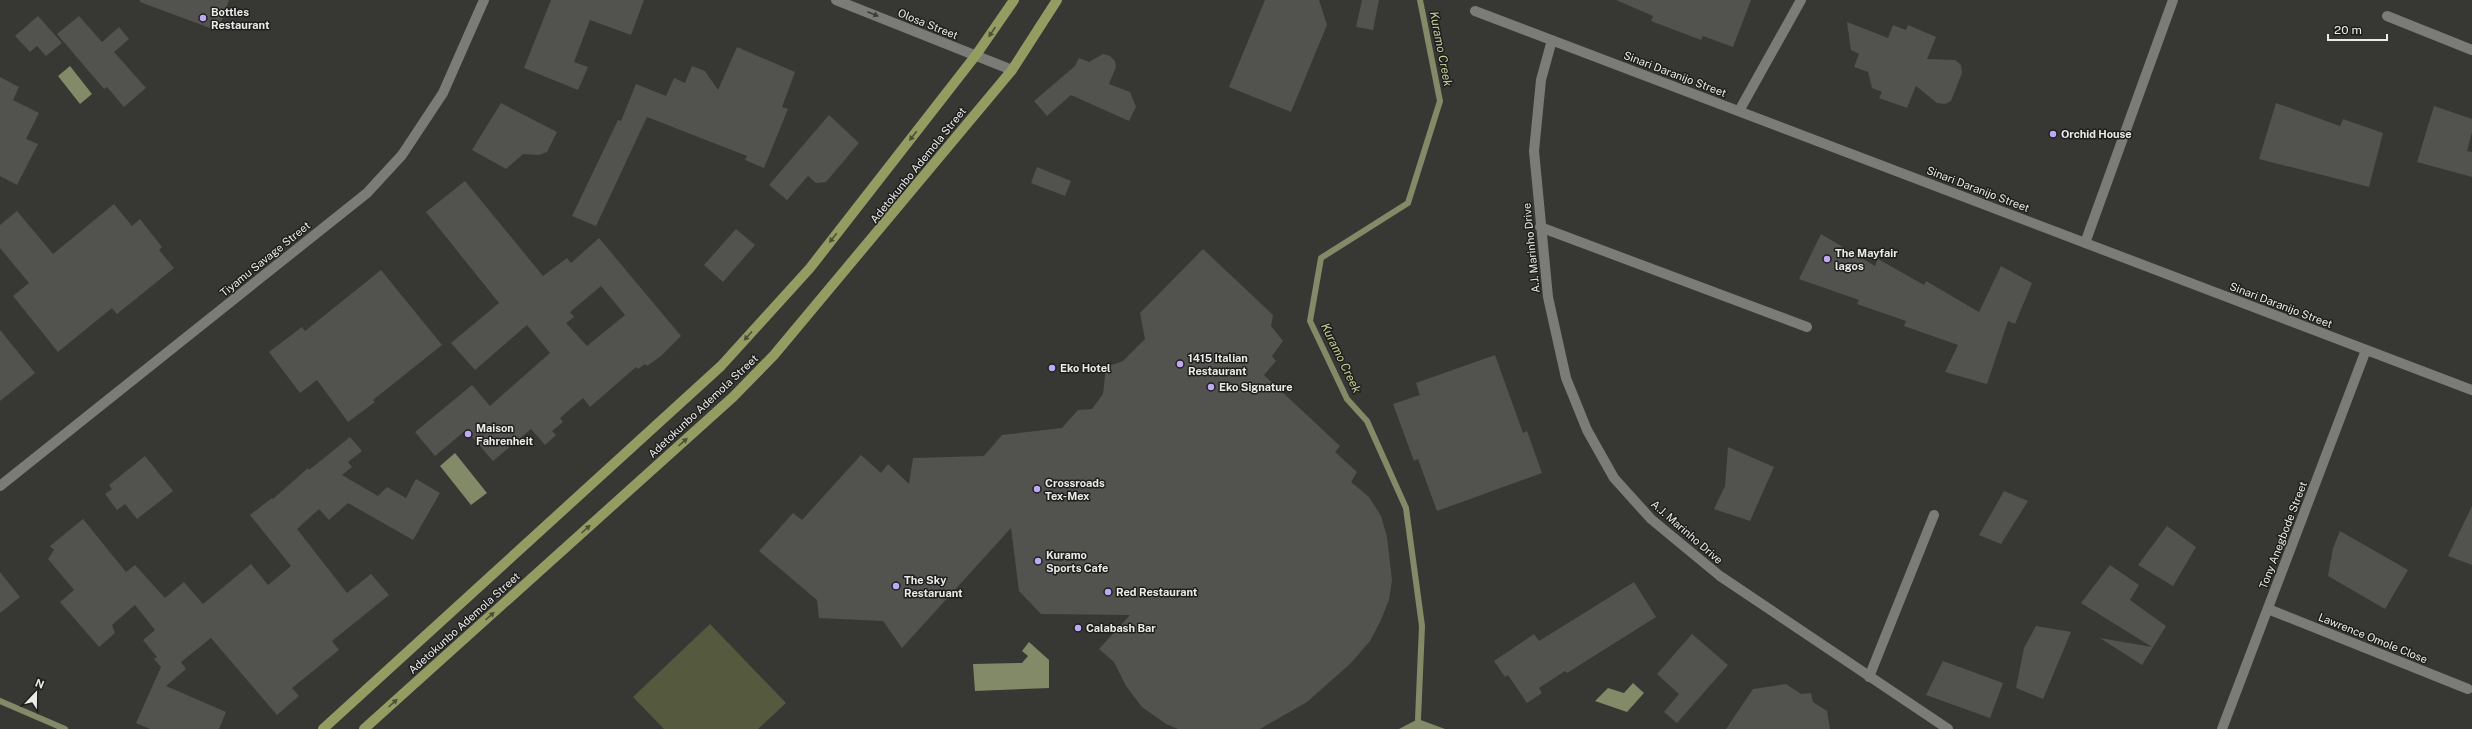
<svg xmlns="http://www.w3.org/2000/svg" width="2472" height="729" font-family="'Public Sans',sans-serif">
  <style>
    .green { fill: #555a3f }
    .water { fill: #838a68 }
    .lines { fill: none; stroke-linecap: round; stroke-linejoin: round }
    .stream { stroke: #838a68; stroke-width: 6 }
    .building { fill: #52534f; fill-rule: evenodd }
    .minor { stroke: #7b7c78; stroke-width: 10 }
    .major { stroke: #949c62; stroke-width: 10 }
    .oneway { fill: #3a3a38 }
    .oneway2 { fill: #4d5039 }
    .poi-dot { fill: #bea9f5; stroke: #1e1e1d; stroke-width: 1.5 }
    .labels { text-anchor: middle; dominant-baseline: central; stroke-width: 3; stroke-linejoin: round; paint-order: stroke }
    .poi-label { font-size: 11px; font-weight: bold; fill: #eaeae8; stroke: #1e1e1d; text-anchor: start }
    .street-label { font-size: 11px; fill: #eaeae8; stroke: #1e1e1d }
    .water-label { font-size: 12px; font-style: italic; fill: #c6d196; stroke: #1e1e1d }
  </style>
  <rect width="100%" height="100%" fill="#373734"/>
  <!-- green -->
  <path class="green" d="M710,624L786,703L758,729H664L633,697Z"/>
  <!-- water -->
  <path class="water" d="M70,66L92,94L80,104L58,76Z
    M455,453L487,493L471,505L440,466Z
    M1029,642L1049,660V688L975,691L973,664L1022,663L1028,656L1022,651Z
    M1633,683L1644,693L1627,712L1595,701L1608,688L1624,693Z
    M1418,719L1445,729H1399Z"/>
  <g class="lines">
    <!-- stream -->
    <path class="stream" d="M0,701L65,729
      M1418,719L1422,626L1406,508L1367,421L1347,399L1310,321L1321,258L1408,203L1440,101L1420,0"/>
  </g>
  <!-- building -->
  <path class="building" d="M140,0H229L218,31L140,2Z
    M551,0H644L631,35L590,20L574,62L588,67L578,90L524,68Z
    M1265,0H1319L1327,25L1291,112L1229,87Z
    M1362,0H1379L1373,30L1356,27Z
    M1616,0H1751L1733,47L1703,36L1701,40L1651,21L1653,16Z
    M38,16L62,43L46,56L37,46L30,52L15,36Z
    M79,16L102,42L119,27L129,39L114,52L146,88L124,107L107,87L104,89L57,34Z
    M1847,22L1888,38L1893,25L1906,30L1908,25L1936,37L1927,59L1955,60L1961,65L1962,73L1951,101L1945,104L1937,103L1916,86L1907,108L1879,98L1882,92L1872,88L1868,72L1854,67L1859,54L1851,50Z
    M737,47L795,72L782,107L788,109L764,168L745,160L747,156L647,117L596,226L572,216L618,120L621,121L636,84L666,96L674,78L685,83L692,66L705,71L718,90Z
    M1103,54L1110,56L1115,61L1116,67L1109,84L1130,92L1136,107L1129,121L1071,95L1047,116L1034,101L1075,66L1079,58L1089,62Z
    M0,77L19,87L13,100L39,113L26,139L38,144L17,185L0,176Z
    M501,103L557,132L547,152L539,155L523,154L506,169L472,150Z
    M2276,103L2340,126L2343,119L2383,133L2369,187L2259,159Z
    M2434,106L2472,119V132L2467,151L2472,152V177L2417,162Z
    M829,115L859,143L826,182L816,183L808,176L787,200L769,185Z
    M1037,167L1071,181L1065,196L1031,183Z
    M465,181L543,276L567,258L571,263L599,238L681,336L661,356L647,366L645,364L638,369L636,367L590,407L583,398L560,418L563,422L552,431L556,435L545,445L531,429L493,461L466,430L435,456L415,432L472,385L490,406L550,353L527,325L475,370L451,343L499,303L426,212ZM601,286L625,315L587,346L566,323L574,317L570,312Z
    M114,204L132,226L140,219L162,247L159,250L174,268L117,314L112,308L58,352L13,296L29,283L0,248V225L17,211L53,254Z
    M736,229L755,245L723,282L704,265Z
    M1821,234L1875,266L1878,259L1924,285L1926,281L1979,312L2001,266L2032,283L2015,324L2008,321L1987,384L1945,372L1958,345L1904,326L1906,321L1857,304L1859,300L1799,279Z
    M1203,249L1273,315L1271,326L1283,341L1272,356L1276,361L1264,375L1340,446L1335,452L1357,472L1351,482L1369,497L1381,516L1387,537L1392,580L1389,600L1380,622L1370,641L1350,664L1307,702L1260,729H1178L1166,724L1142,707L1126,686L1114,662L1099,649L1130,615L1041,614L1019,591L1011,528L902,648L883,621L819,618L817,600L759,551L793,513L802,520L861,455L881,473L888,464L909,484L913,458L984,456L1002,435L1062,428L1078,410L1092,409L1103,394L1106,367L1123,361L1145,339L1140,313Z
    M381,270L442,345L373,400L375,402L348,422L317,380L300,393L269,352L302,327L305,331Z
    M0,330L35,373L0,401Z
    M1495,355L1523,433L1527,431L1542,473L1437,511L1418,459L1414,461L1393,404L1420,395L1416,383Z
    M350,437L362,451L348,462L352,467L342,475L378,496L387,487L406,498L416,479L440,493L413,540L348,503L329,520L319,509L297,529L347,593L371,574L389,595L332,641L339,650L292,688L299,696L277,715L211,638L181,662L186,669L166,686L226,712L219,729H150L136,723L161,667L154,659L157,657L143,640L155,630L135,605L112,625L115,633L99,647L60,602L74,590L48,559L54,550L50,546L83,519L126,572L135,565L165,598L184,582L203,604L251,564L268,585L291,566L250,515L272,498L273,499L308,468L309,470Z
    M1728,447L1774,467L1750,521L1714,509L1725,486Z
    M145,456L173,491L137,519L125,504L117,510L105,494L112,489L109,485Z
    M2004,491L2028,501L2001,544L1979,535Z
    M2472,506V565L2448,556Z
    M2167,526L2196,547L2173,586L2138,565Z
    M2340,531L2408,570L2385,609L2328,576L2333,548Z
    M2110,565L2139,585L2130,600L2166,626L2142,665L2100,638L2152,647L2081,603Z
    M0,572L20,597L0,613Z
    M1634,582L1656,617L1567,673L1565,671L1539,688L1542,693L1527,703L1508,675L1505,677L1494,661L1534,634L1539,641Z
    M2036,626L2071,632L2043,699L2016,688L2024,648Z
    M1692,634L1728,665L1677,723L1664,712L1679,694L1657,674Z
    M1943,661L2003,683L1990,718L1926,695Z
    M1786,684L1801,694L1811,693L1813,702L1827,711L1830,729H1726L1753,689Z"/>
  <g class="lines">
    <!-- minor -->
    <path class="minor" d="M836,0L1012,70
      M1475,11L2472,390
      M2387,16L2472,50
      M1552,40L1541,80L1534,151L1548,297L1566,378L1587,430L1614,478L1651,519L1720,576L1948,729
      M1739,111L1801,0
      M1540,227L1807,327
      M2085,243L2173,0
      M0,486L367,193L402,155L443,93L484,0
      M2268,609L2468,689
      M1869,677L1934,515
      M2222,729L2366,350"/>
    <!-- major -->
    <path class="major" d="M323,729L721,366L810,268L976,55L1014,0
      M364,729L733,397L774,355L1012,70L1057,0"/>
  </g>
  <!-- one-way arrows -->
  <defs><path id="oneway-solid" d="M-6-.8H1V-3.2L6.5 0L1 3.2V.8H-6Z"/></defs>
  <use class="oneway" href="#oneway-solid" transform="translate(873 14) rotate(22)"/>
  <g class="oneway2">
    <use href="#oneway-solid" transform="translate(992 32) rotate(124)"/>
    <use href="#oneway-solid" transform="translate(913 136) rotate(128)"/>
    <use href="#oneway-solid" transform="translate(833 238) rotate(128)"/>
    <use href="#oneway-solid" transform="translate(748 336) rotate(132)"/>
    <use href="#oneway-solid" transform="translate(683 442) rotate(-42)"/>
    <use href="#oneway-solid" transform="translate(586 529) rotate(-42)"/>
    <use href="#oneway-solid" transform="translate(490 616) rotate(-42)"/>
    <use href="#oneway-solid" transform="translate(393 703) rotate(-42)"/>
  </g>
  <!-- markers -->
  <g class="poi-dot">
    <circle cx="203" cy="18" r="4"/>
    <circle cx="2053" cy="134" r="4"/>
    <circle cx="1827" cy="259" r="4"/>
    <circle cx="1180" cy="364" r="4"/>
    <circle cx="1052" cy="368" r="4"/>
    <circle cx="1211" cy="387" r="4"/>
    <circle cx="468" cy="434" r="4"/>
    <circle cx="1037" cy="489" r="4"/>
    <circle cx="1038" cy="561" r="4"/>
    <circle cx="896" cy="586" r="4"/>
    <circle cx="1108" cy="592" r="4"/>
    <circle cx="1078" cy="628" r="4"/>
  </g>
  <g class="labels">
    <!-- poi labels -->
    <g class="poi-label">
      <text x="211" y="12">Bottles<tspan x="211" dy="13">Restaurant</tspan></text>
      <text x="2061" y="134">Orchid House</text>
      <text x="1835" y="253">The Mayfair<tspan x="1835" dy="13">lagos</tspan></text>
      <text x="1188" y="358">1415 Italian<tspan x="1188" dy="13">Restaurant</tspan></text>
      <text x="1060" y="368">Eko Hotel</text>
      <text x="1219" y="387">Eko Signature</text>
      <text x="476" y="428">Maison<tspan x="476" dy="13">Fahrenheit</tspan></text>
      <text x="1045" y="483">Crossroads<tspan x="1045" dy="13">Tex-Mex</tspan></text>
      <text x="1046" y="555">Kuramo<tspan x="1046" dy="13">Sports Cafe</tspan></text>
      <text x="904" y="580">The Sky<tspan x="904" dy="13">Restaruant</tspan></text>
      <text x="1116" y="592">Red Restaurant</text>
      <text x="1086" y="628">Calabash Bar</text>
    </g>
    <!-- street labels -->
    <g class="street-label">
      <text transform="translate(928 24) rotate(22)">Olosa Street</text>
      <text transform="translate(1675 74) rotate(21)">Sinari Daranijo Street</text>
      <text transform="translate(918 165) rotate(-51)">Adetokunbo Ademola Street</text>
      <text transform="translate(1978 189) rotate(21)">Sinari Daranijo Street</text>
      <text transform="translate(1531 248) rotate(-96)">A.J. Marinho Drive</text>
      <text transform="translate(265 259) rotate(-39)">Tiyamu Savage Street</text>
      <text transform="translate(2281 305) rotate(21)">Sinari Daranijo Street</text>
      <text transform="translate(703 406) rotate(-43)">Adetokunbo Ademola Street</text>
      <text transform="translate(1687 532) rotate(41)">A.J. Marinho Drive</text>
      <text transform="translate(2283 535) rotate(-69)">Tony Anegbode Street</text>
      <text transform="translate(464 623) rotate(-42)">Adetokunbo Ademola Street</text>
      <text transform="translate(2373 638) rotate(22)">Lawrence Omole Close</text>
    </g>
    <!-- water labels -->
    <g class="water-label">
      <text transform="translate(1441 49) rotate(79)">Kuramo Creek</text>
      <text transform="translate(1341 358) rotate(64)">Kuramo Creek</text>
    </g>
  </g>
  <!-- north arrow -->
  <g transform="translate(36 693) rotate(22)" stroke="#1e1e1d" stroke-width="3" paint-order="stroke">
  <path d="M0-3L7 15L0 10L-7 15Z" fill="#eaeae8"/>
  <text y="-6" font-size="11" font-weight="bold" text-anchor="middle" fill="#eaeae8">N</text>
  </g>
  <!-- scale -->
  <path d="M2328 34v6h59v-6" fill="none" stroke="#eaeae8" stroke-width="2"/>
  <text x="2334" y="34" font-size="12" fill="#eaeae8" stroke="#1e1e1d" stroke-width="3" paint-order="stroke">20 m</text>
</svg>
